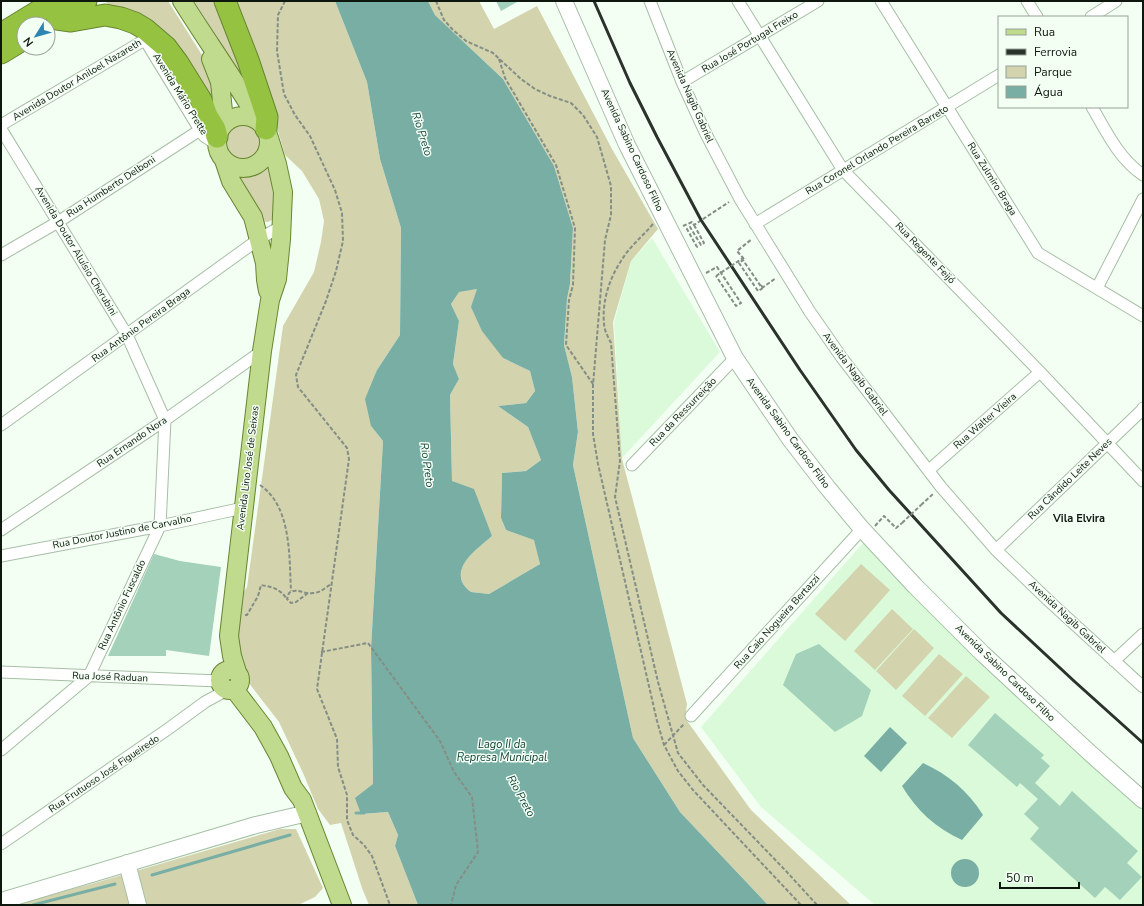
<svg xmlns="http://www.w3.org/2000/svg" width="1144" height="906" font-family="'Nunito Sans',sans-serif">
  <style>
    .built { fill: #dafad9 }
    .green { fill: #d3d4ae }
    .water { fill: #79aea4; fill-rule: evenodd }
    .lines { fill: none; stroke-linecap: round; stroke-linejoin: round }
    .stream { stroke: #79aea4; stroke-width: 3 }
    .building { fill: #a3d1ba }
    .minor-casing { stroke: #a6bfa5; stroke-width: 13 }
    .secondary-casing { stroke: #a6bfa5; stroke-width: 18 }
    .primary-casing { stroke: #668630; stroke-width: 20 }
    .motorway-casing { stroke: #668630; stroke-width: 23 }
    .path { stroke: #848e84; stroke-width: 2; stroke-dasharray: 4 2; stroke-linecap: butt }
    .minor { stroke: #fff; stroke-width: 11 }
    .secondary { stroke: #fff; stroke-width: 16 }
    .primary { stroke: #c0da8e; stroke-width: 18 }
    .motorway { stroke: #96c242; stroke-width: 21 }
    .rail { stroke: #293329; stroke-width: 3 }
    .path-bridge { stroke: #848e84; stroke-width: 2; stroke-dasharray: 4 2; stroke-linecap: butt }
    .labels { text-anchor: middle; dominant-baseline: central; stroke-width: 3; stroke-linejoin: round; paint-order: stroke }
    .street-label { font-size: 10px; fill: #0e170e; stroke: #f4fff4 }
    .water-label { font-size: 11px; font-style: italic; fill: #093c35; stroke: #f4fff4 }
    .neighbourhood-label { font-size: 11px; font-weight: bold; fill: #0e170e; stroke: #f4fff4 }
  </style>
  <rect width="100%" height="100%" fill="#f4fff4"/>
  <!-- built -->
  <path class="built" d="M652,238L720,352L622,458L614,322L631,261Z
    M864,542L1143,808V905H875L761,807L701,727Z"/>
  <!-- green -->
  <path class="green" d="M105,1H168L202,55L211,74L215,94L213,106Z
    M194,1H219L256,99Z
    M233,1H335L367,82L380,159L401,228L400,335L377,370L371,426L383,441L371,648L373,784L361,814L388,812L398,835L395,846L418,905H369L362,888L341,823L330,825L318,809L303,773L279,722L245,678L236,656V641L243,593L247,587L283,326L314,272L321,242L324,221L319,199L302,171L285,155L273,114Z
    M428,1H479L494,29L537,6L612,149L658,229L631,261L613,322L622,459L687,704L685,718L751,810L851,905H768L680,812L633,738L573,465L578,432L572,377L564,345L567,299L570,284L573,228L554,166L503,79L435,15Z
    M224 141a19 19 0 1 1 38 0a19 19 0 1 1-38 0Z
    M269,160L276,218L268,222L260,221L238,177L254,173Z
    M477,289L503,358L530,371L535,391L526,403L498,406L528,427L541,460L526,471L502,473L501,518L506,530L535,540L540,564L489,594L471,592C468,590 464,586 462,582C455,563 480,547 492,536L452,481L450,395L459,379L453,364L459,321L451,304L459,291Z
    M861,564L890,590L845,641L815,614Z
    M892,609L913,629L875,670L854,651Z
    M914,629L934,648L896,690L876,671Z
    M939,654L963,674L925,716L902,696Z
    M966,676L990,697L952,738L928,718Z
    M280,829H296L323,888L315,897L298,905H11L91,884Z"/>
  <!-- water -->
  <path class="water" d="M335,1H428L435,15L503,79L554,166L573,228L570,284L567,299L564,345L572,377L578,432L573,465L633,738L680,812L768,905H418L395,846L398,835L388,812L361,814L355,798L373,784L371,648L383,441L371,426L365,399L377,370L400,335L401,228L380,159L367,82ZM477,289L471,307L482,331L503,358L530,371L535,391L526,403L498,406L528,427L541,460L526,471L502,473L501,518L506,530L534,540L540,564L489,594L471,592C468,590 464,586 462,582C455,563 480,547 492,536L474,489L452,481L450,395L459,379L453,364L459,321L451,304L459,292Z
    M890,727L907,743L881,772L864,756Z
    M923,763C949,775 968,791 983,815L962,840C936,828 917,811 902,786Z
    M951 873a14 14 0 1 1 28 0a14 14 0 1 1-28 0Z"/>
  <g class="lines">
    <!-- stream -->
    <path class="stream" d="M356,813H364
      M152,875L290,835
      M33,905L115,884"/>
  </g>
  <!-- building -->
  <path class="building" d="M496,1H519L501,11Z
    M154,554L180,561L221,567L209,656L166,650V656H108Z
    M819,644L871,690L862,716L835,732L783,685L796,654Z
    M995,713L1044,755L1041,758L1050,766L1035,783L1060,806L1072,791L1138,851L1127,863L1142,877L1120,900L1105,887L1095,898L1030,839L1039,828L1024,814L1038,799L1020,783L1017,787L968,745Z"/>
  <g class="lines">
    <defs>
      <path id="minor" d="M650,1L682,82L706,134L740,199L810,312L842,358L941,487L996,550L1050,602L1143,687
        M738,1L843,170L1040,372L1143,481
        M881,1L1038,253L1143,316
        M1027,1L1037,17
        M1091,17L1116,1
        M145,40L200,130L204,136L217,145
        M682,82L818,1
        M1092,107C1106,131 1119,159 1143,175
        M1,125L153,35
        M1,129L127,335L165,420L160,526L89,676L1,750
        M755,224L999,75
        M1,255L58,222L200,130
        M1097,288L1143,199
        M1,425L259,239L282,226
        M632,465L735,358
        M929,470L1040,372
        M1,530L165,420L262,351
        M996,550L1141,411L1143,408
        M1,556L160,526L243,508
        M1114,661L1143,634
        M1,672L219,681
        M691,716L862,529
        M1,844L168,729L205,702L227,690"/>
      <path id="secondary" d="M564,1L627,145L735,358L790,439L827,487L862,529L915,586L982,653L1091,754L1143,800
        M127,863L138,905
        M1,901L256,825L308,813"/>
      <path id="primary" d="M182,1C207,41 235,80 259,121
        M211,59L220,82L223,111L222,126
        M217 142a26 26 0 1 1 52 0a26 26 0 1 1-52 0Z
        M224,160L231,181L253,217L265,263L266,280L268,291
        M220 680a10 10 0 1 1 20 0a10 10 0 1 1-20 0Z
        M237,672L232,656L229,636L262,351L270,300L277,279L281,239L283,192L277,164L269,138
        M234,689L263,727L279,756L293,788L302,800L342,905"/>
      <path id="motorway" d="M225,1L248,60L267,117L266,129
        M57,18L86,1
        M57,19L71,21L105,15L121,18L135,23L145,29L166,47L178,63L201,100L207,116L215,129L217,137
        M1,34L55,1
        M1,53L24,39"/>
    </defs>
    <!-- minor casing -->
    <use href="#minor" class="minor-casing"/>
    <!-- secondary casing -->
    <use href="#secondary" class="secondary-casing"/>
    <!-- primary casing -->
    <use href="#primary" class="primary-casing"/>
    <!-- motorway casing -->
    <use href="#motorway" class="motorway-casing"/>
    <!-- path -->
    <path class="path" d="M285,1L278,15L277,51L284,94L295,115L310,136L335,190L342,213L343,241L336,271L326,301L296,375L298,387L347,448L349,459L317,689L337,739L338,767L347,795V820L353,835L364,845L372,856L390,905
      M436,1L444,20L453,30L466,41L493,53L521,79L535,89L550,96L571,103L583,115L597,137L611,186V215L605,240L593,385V434L598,464L657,721L664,745L678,771L693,790L801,905
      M499,59L505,78L556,165L575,228L573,285L569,300L566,345L593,384
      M653,224C642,237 629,247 621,261C609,279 602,302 604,323C604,330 608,337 611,343L620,461L615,497L658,682L678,753L703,785L786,871L817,905
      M694,225L704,243L701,245L690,227L687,229L697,247L695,248
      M683,226L692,222L694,225L729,202
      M744,259L737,251L752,239
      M706,273L717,267L741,303L736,306L716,276
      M763,288L758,291L739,263L743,260L762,288L776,278
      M260,485C292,507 289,557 291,591
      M921,505L934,493
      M875,526L884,516L896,528L902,523
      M308,593L296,602L291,603L287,599L289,593C297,587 304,595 313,593C320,593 325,588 331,584
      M245,615H247L258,596L261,585C273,587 280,589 287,599
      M321,652L368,643L440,741L454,772L472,797L478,852L456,885L451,905
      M664,745L684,724"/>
    <!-- minor -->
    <use href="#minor" class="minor"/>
    <!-- secondary -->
    <use href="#secondary" class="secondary"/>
    <!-- primary -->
    <use href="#primary" class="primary"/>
    <!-- motorway -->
    <use href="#motorway" class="motorway"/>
    <!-- rail -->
    <path class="rail" d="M594,1L630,83L657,137L701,220L800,370L856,450L889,490L1001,613L1074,681L1143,743"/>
    <!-- path-bridge -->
    <path class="path-bridge" d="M716,276L743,258
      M761,285L763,288
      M902,523L921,505"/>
  </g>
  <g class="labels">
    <!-- street labels -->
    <g class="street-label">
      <text transform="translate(750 42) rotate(-31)">Rua José Portugal Freixo</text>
      <text transform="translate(77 80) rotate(-31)">Avenida Doutor Aniloel Nazareth</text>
      <text transform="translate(180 94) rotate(58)">Avenida Mário Prette</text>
      <text transform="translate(690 96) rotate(66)">Avenida Nagib Gabriel</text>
      <text transform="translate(632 150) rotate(65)">Avenida Sabino Cardoso Filho</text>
      <text transform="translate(877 150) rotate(-31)">Rua Coronel Orlando Pereira Barreto</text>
      <text transform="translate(992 179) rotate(58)">Rua Zulmiro Braga</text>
      <text transform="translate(111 187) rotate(-33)">Rua Humberto Delboni</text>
      <text transform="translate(76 251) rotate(59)">Avenida Doutor Aluísio Cherubini</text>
      <text transform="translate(925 253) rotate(46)">Rua Regente Feijó</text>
      <text transform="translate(141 325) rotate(-36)">Rua Antônio Pereira Braga</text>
      <text transform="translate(855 374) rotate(53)">Avenida Nagib Gabriel</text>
      <text transform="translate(683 412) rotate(-46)">Rua da Ressurreição</text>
      <text transform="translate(985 421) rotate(-41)">Rua Walter Vieira</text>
      <text transform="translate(788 433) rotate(54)">Avenida Sabino Cardoso Filho</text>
      <text transform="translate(132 442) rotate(-34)">Rua Ernando Nora</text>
      <text transform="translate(248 468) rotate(-83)">Avenida Lino José de Seixas</text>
      <text transform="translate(1070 479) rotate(-44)">Rua Cândido Leite Neves</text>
      <text transform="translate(122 532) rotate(-11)">Rua Doutor Justino de Carvalho</text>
      <text transform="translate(122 605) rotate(-65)">Rua Antônio Fuscaldo</text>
      <text transform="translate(1067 617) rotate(43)">Avenida Nagib Gabriel</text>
      <text transform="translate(777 622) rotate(-48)">Rua Caio Nogueira Bertazzi</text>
      <text transform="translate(1005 673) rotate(44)">Avenida Sabino Cardoso Filho</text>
      <text transform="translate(110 677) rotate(2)">Rua José Raduan</text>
      <text transform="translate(104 774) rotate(-34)">Rua Frutuoso José Figueiredo</text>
    </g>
    <!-- water labels -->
    <g class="water-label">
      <text transform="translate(422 134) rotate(73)">Rio Preto</text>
      <text transform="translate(427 465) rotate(82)">Rio Preto</text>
      <text x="502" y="744">Lago II da<tspan x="502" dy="13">Represa Municipal</tspan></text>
      <text transform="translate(521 796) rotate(61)">Rio Preto</text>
    </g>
    <!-- neighbourhood labels -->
    <g class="neighbourhood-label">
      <text x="1079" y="518">Vila Elvira</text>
    </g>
  </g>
  <!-- border -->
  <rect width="1144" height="906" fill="none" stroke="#0e170e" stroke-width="4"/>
  <!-- legend -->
  <rect x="998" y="16" width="130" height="92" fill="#f4fff4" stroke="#98a298"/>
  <rect x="1006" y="29" width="20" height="6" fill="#c0da8e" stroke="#98a298"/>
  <text x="1034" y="36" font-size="12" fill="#0e170e">Rua</text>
  <rect x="1006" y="49" width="20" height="6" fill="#293329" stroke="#98a298"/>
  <text x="1034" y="56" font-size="12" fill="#0e170e">Ferrovia</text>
  <rect x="1006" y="66" width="20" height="12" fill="#d3d4ae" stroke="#98a298"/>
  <text x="1034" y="76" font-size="12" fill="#0e170e">Parque</text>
  <rect x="1006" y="86" width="20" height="12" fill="#79aea4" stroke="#98a298"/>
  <text x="1034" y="96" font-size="12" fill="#0e170e">Água</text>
  <!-- north arrow -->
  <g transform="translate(36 36) rotate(233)"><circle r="19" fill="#f4fff4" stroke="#98a298"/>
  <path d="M0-3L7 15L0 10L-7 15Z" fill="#2d85b3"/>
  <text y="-6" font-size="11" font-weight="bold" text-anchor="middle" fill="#0e170e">N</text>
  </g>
  <!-- scale -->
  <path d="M1000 882v6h79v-6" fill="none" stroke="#0e170e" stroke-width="2"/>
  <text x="1006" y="882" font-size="12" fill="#0e170e" stroke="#f4fff4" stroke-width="3" paint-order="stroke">50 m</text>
</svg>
